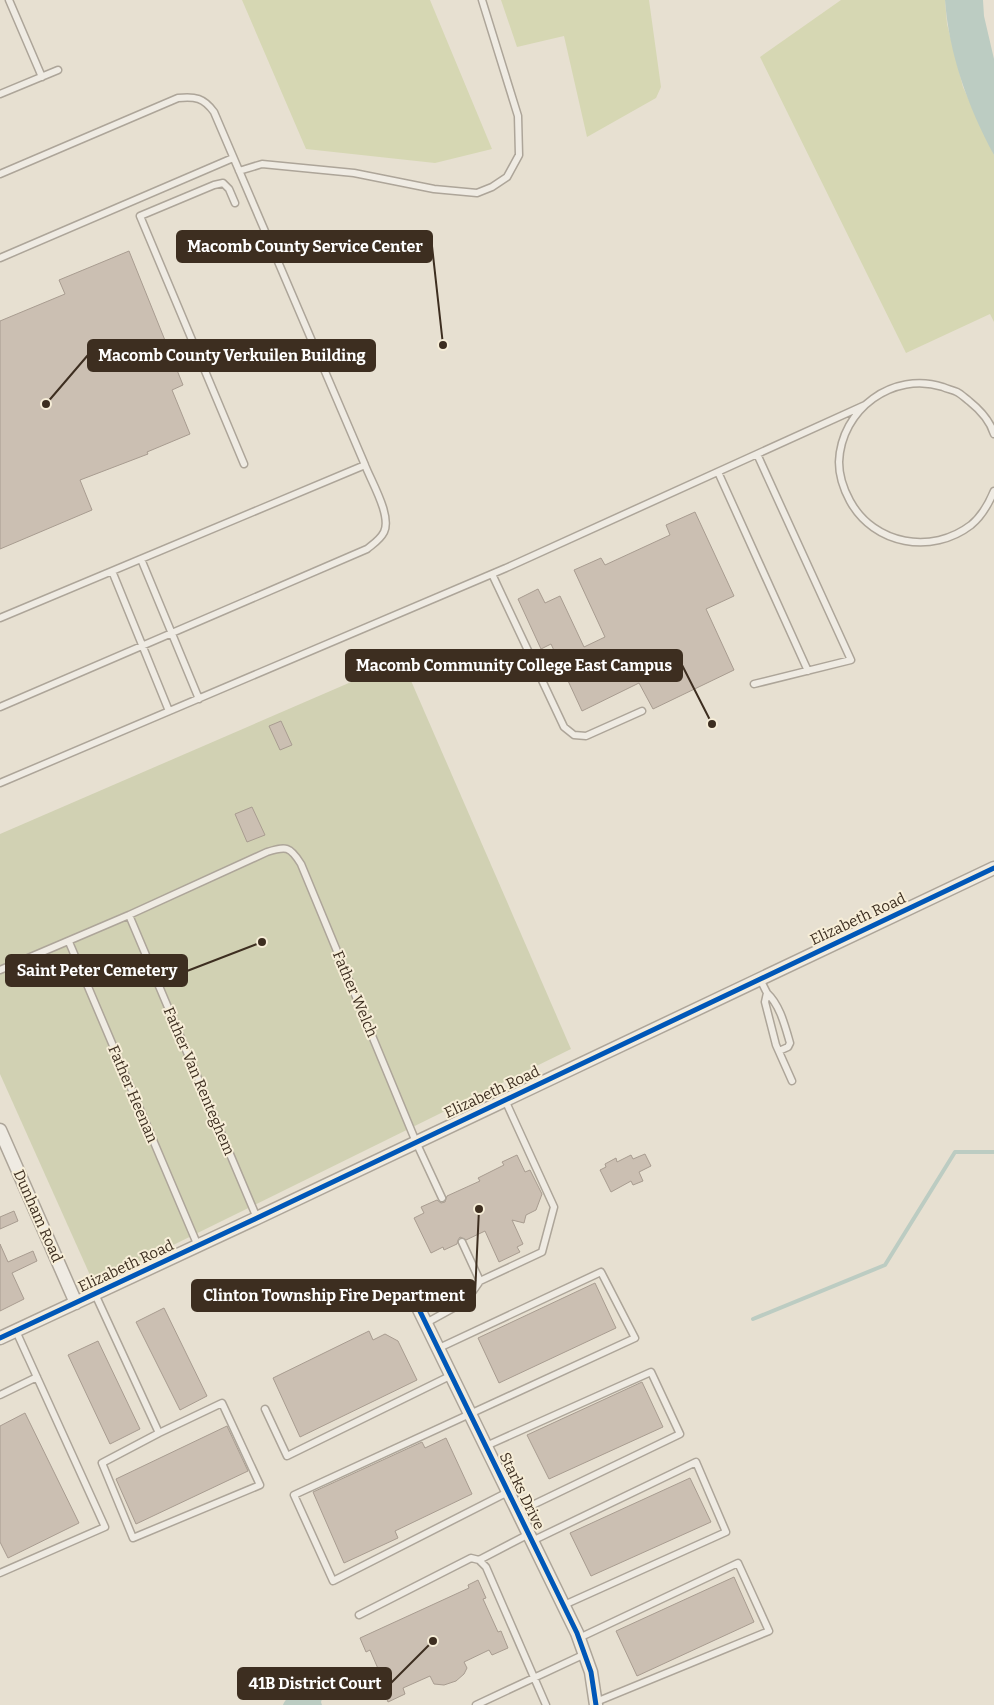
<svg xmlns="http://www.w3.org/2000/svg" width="994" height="1705" font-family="Bitter,serif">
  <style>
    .green { fill: #d6d7b3 }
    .cemetery { fill: #d1d1b3 }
    .water { fill: #bcccc2 }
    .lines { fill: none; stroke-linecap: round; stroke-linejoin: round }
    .stream { stroke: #bcccc2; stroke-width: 4 }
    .building { fill: #cbbfb2; stroke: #a89c90 }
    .service-casing { stroke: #ada599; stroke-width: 9 }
    .minor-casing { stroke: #ada599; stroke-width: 15 }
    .service { stroke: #efebe3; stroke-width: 6 }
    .minor { stroke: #efebe3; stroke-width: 12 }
    .cycleway-casing { stroke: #f7eed8; stroke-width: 8 }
    .cycleway { stroke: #0057b8; stroke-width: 5 }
    .labels { text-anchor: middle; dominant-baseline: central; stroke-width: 4; stroke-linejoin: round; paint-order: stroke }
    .street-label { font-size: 15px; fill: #3d2e20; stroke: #f7eed8 }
    .leader { fill: none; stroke: #3d2e20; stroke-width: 2 }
    .callout-dot { fill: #3d2e20; stroke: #f7eed8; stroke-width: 2 }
    .callout { fill: #3d2e20; stroke: #3d2e20; stroke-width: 2 }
    .callout-label { font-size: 16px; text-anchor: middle; font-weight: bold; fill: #fff }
  </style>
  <rect width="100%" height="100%" fill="#e7e0d1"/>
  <!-- green -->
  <path class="green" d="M242,0H430L492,149L435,163L306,149Z
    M501,0H649L661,87L656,98L587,137L564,36L517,47Z
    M841,0H945L947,24L963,87L994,155V322L990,314L906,353L760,57Z"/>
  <!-- cemetery -->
  <path class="cemetery" d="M402,660L571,1049L94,1284L0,1074V834Z"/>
  <!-- water -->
  <path class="water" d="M945,0H983L984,16L994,59V155C968,107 949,54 945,0Z
    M316,1688L323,1691L324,1694L321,1702L322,1705H283C288,1693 304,1689 316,1688Z"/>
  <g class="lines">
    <!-- stream -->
    <path class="stream" d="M753,1319L885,1265L955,1152H994"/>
  </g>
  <!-- building -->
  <path class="building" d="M129,251L183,385L172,390L190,434L147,452L148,454L80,480L92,510L0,549V321L65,294L59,280Z
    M695,512L734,596L706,609L734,670L653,709L639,683L582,711L551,644L541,649L518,599L538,589L545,603L560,596L584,647L605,637L574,570L601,558L605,565L670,535L666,525Z
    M281,721L292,745L280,750L269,726Z
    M252,807L265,835L247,842L235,814Z
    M645,1154L651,1166L639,1172L643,1181L633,1185L631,1181L611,1192L600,1170L606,1167L605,1164L616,1158L617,1162L631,1155L633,1159Z
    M517,1155L525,1172L530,1170L542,1194L536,1210L526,1215L524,1223L512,1220L523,1244L517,1247L520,1252L499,1262L485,1231L466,1240L460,1237L458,1240L457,1244L444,1250L443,1247L431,1253L414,1218L424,1213L421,1207L437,1200L441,1203L445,1202L447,1196L480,1181L478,1178L504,1165L502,1162Z
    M14,1211L18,1221L0,1229V1217Z
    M0,1244L8,1262L33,1251L37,1261L12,1273L24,1299L0,1311Z
    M595,1283L616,1328L499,1383L478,1338Z
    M164,1308L207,1396L180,1410L136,1322Z
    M369,1331L373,1340L385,1334L398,1341L417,1380L300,1437L273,1378Z
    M98,1341L140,1429L110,1444L68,1355Z
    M642,1382L663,1427L549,1479L527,1435Z
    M25,1413L79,1523L8,1558L0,1542V1426Z
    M227,1426L248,1471L136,1524L116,1479Z
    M446,1438L472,1494L395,1531L398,1538L344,1563L313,1492L422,1442L425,1448Z
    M690,1478L711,1522L591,1576L570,1533Z
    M734,1577L754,1622L637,1676L616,1631Z
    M478,1580L486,1598L483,1599L498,1632L501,1631L508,1648L492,1655L489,1650L464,1662L467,1668L464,1674L456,1681L444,1685L434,1684L430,1676L403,1688L405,1694L388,1702L382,1687L385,1685L370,1650L366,1652L360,1638L469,1588L468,1585Z"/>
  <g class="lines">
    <defs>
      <path id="service" d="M9,0L42,77
        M0,94L58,70
        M239,171L262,164L354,173L434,189L477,193L492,187L507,177L519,155L518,116L482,0
        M0,174L178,98C195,96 204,98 214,112L365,465C371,481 392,516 384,532C380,540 373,544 367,549L0,707
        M235,203L229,189L223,183L214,185L140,216L244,464
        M0,258L233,158
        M994,434C990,421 979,409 969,401C965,398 961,394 957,392C953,390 947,389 943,387C893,371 841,409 839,462C839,475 844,490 850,501C874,545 932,555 971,525C982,516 989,503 994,491
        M718,472L808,671
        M141,559L199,699
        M112,571L169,711
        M492,574L564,727L574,735L586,736L642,711
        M0,618L365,465
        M754,684L851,660L757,454
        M0,783L506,568L865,405
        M129,915L257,1218
        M69,942L198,1246
        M0,970L129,915L267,852C286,846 290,846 301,864L416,1142L442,1198
        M760,979L767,993L765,1002L776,1045L792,1081
        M767,993C780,1005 785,1026 790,1043L788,1047L779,1051
        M462,1242L480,1281
        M95,1294L159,1433L102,1463L133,1538L260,1485L222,1403L159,1433
        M426,1323L466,1301L480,1281L542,1252L554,1207L505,1100
        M439,1348L601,1272L635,1338L294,1495L333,1581L508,1492
        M0,1395L37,1377
        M265,1409L287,1456L452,1375
        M486,1446L651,1372L680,1434L518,1512
        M532,1541L696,1462L726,1532L564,1605
        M479,1560L529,1534
        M0,1573L105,1527L16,1331
        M359,1615L471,1558L479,1560L486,1567L546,1705
        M579,1638L738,1563L769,1631L596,1702
        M476,1705L585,1654"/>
      <path id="minor" d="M0,1130L76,1303
        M411,1293L577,1633L591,1672L596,1705
        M0,1338L257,1218L994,868"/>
    </defs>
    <!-- service casing -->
    <use href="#service" class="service-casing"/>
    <!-- minor casing -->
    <use href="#minor" class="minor-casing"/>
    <!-- service -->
    <use href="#service" class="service"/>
    <!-- minor -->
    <use href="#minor" class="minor"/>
    <defs>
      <path id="cycleway" d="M411,1293L577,1633L591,1672L596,1705
        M0,1338L257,1218L994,868"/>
    </defs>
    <!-- cycleway casing -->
    <use href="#cycleway" class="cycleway-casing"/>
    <!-- cycleway -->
    <use href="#cycleway" class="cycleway"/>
  </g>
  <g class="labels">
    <!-- street labels -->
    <g class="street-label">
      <text transform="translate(858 919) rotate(-25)">Elizabeth Road</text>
      <text transform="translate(355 994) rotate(67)">Father Welch</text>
      <text transform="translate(199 1081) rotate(67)">Father Van Renteghem</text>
      <text transform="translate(492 1092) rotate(-25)">Elizabeth Road</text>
      <text transform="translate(133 1094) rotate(67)">Father Heenan</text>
      <text transform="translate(38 1216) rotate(66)">Dunham Road</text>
      <text transform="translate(126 1266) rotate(-25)">Elizabeth Road</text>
      <text transform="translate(522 1491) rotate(64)">Starks Drive</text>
    </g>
  </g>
  <!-- callouts -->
  <path class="leader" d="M443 345L432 246M46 404L88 355M712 724L682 665M262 942L187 971M479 1209L475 1295M433 1641L391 1683"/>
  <g class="callout-dot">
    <circle cx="443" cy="345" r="5"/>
    <circle cx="46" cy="404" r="5"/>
    <circle cx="712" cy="724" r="5"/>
    <circle cx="262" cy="942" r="5"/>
    <circle cx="479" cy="1209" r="5"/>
    <circle cx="433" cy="1641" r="5"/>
  </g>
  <g class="callout">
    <rect x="177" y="231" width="255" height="31" rx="5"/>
    <rect x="88" y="340" width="287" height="31" rx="5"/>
    <rect x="346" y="650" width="336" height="31" rx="5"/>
    <rect x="6" y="955" width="181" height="31" rx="5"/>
    <rect x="192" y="1280" width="283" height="31" rx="5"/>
    <rect x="238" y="1668" width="153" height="31" rx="5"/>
  </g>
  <g class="callout-label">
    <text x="305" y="252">Macomb County Service Center</text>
    <text x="232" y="361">Macomb County Verkuilen Building</text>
    <text x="514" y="671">Macomb Community College East Campus</text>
    <text x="97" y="976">Saint Peter Cemetery</text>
    <text x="334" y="1301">Clinton Township Fire Department</text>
    <text x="315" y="1689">41B District Court</text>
  </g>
</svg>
